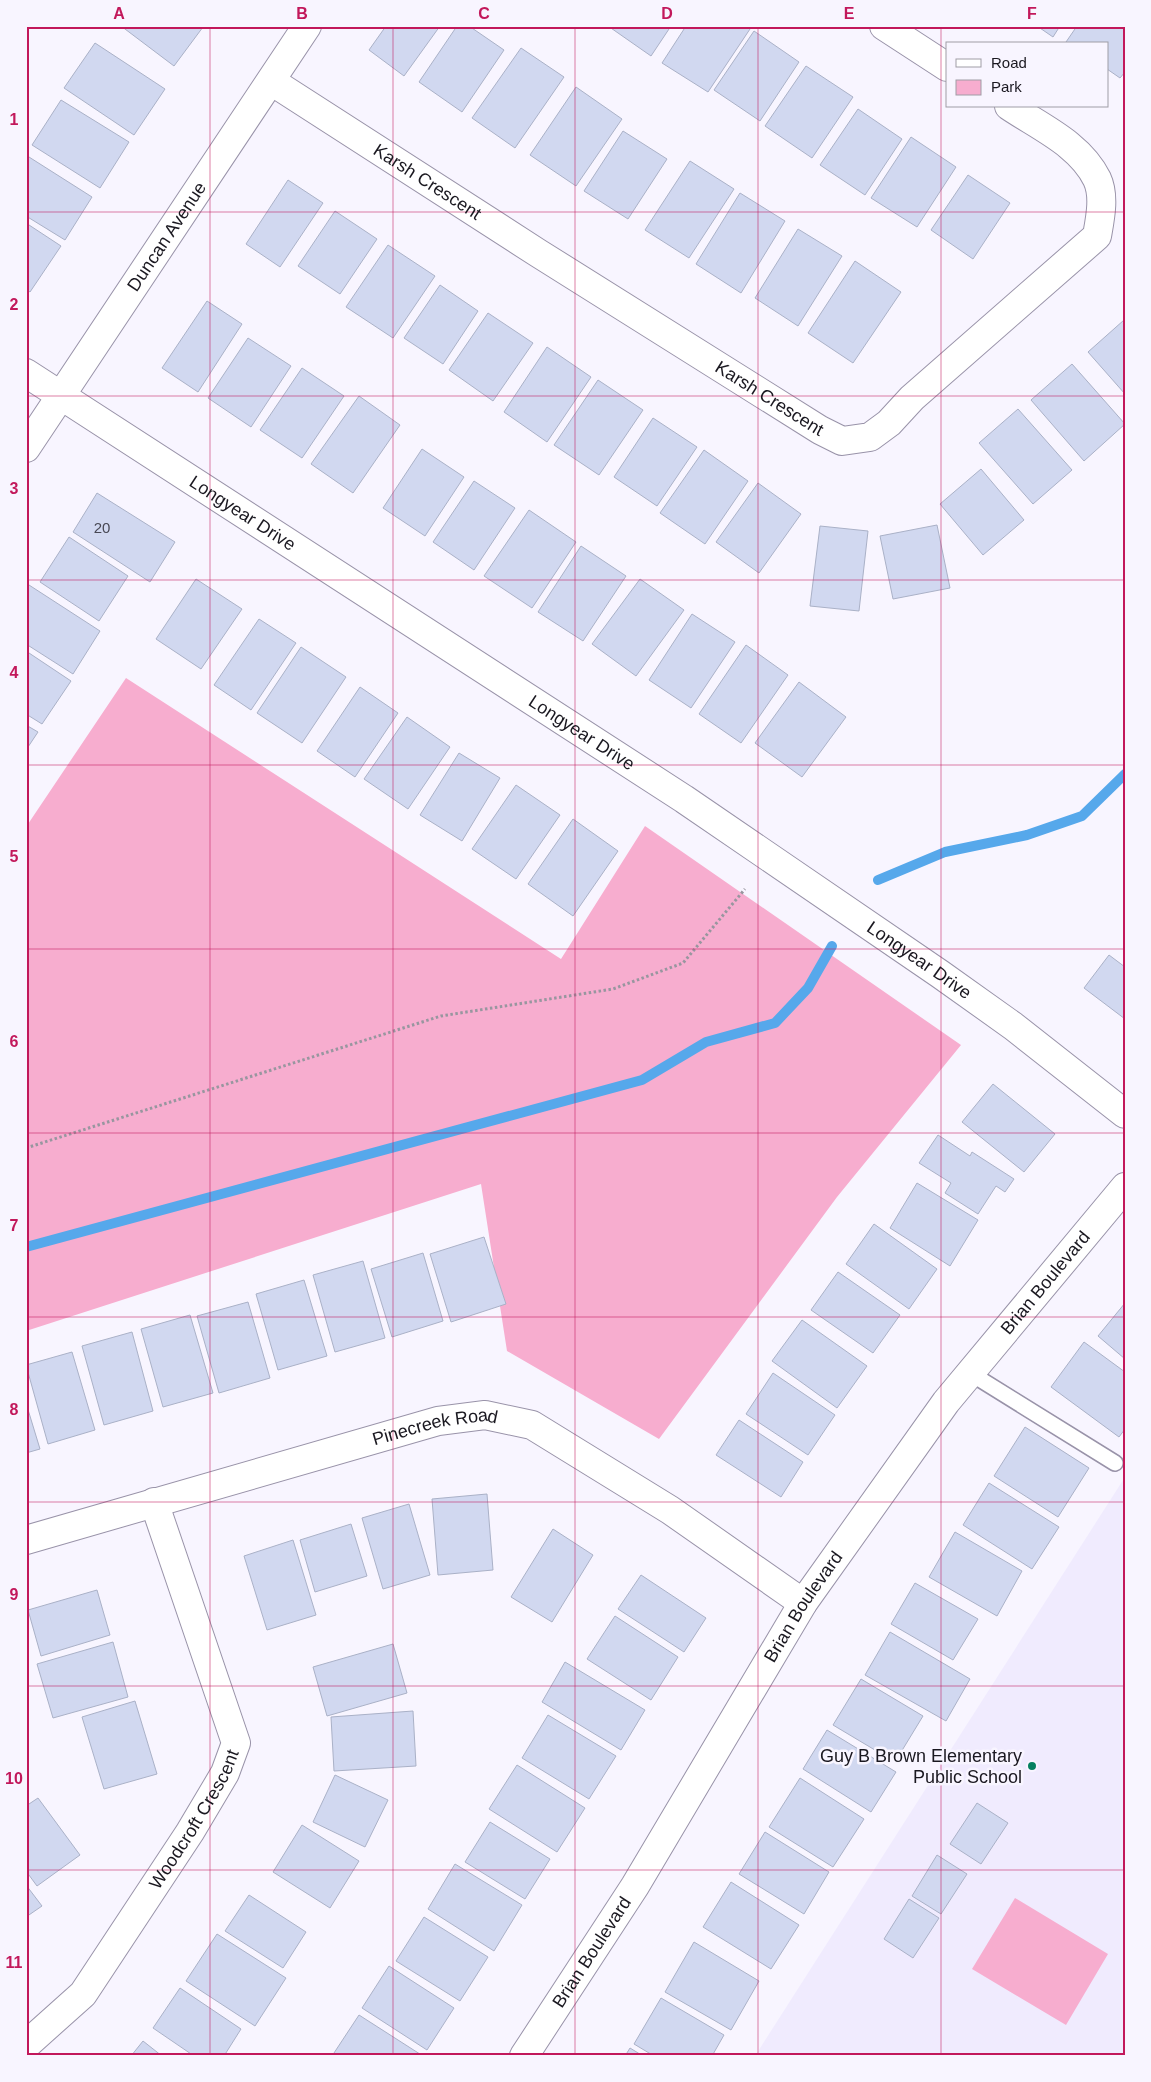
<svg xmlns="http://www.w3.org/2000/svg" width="1151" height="2082" font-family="Arial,sans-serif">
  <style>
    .built { fill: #f0ebfe }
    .green { fill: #f7adcf }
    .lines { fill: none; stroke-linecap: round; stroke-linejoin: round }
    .stream { stroke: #56a8eb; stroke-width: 10 }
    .building { fill: #d1d8f0; stroke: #aab1c7 }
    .service-casing { stroke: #9993a9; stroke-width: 18 }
    .minor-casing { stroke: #9993a9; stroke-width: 30 }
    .path { stroke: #98969f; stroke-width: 3; stroke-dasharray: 2.5 2.5; stroke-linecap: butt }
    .service { stroke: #fff; stroke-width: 15 }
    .minor { stroke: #fff; stroke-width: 28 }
    .grid { fill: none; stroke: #c2185b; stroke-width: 1; stroke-opacity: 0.55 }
    .poi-dot { fill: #058060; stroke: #f8f5ff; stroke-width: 2 }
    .labels { text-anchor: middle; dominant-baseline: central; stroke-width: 5; stroke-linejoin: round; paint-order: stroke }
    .number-label { font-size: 15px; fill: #484854 }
    .street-label { font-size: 18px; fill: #1a1820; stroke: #f8f5ff }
    .poi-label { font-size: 18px; fill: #1a1820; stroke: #f8f5ff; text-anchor: end }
    .neatline { fill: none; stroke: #c2185b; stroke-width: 2 }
    .grid-label { font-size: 16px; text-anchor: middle; font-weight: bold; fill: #c2185b }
  </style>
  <rect width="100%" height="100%" fill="#f8f5ff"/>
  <!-- built -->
  <path class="built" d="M1125,1477V2056H755Z"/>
  <!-- green -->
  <path class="green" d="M126,678L561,959L645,826L961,1045L837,1197L659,1439L507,1351L481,1184L26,1331V827Z
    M1015,1898L1108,1954L1066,2025L972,1969Z"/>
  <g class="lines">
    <!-- stream -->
    <path class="stream" d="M878,880L945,852L1027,835L1082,816L1125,774
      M26,1247L642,1080L706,1042L775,1023L808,988L832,946"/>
  </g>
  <!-- building -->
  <path class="building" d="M121,26H202L203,27L174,66Z
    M386,26H440L404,76L369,50Z
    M457,26H469L504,50L462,112L419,82Z
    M608,26H671L651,56Z
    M686,26H746L750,29L708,92L662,63Z
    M1037,26H1060L1053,37Z
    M1077,26H1125V72L1120,78L1107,69V44H1069L1066,42Z
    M754,31L799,62L760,121L714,90Z
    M95,43L165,89L134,135L64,88Z
    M521,48L564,77L515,148L472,118Z
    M806,66L853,97L812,158L765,126Z
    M576,87L622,119L576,186L530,155Z
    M61,100L129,142L100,188L32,145Z
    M858,109L902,139L865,195L820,165Z
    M623,131L667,159L628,219L584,191Z
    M911,137L956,167L917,227L871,198Z
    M29,157L92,197L65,240L26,216V161Z
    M690,161L734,189L689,258L645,230Z
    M968,175L1010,203L973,259L931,230Z
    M288,180L323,203L280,267L246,244Z
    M740,193L785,221L741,293L696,264Z
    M335,211L377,239L340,294L298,266Z
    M26,223L61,246L30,292L26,289Z
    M798,229L842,256L798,326L755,298Z
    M388,245L435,276L393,338L346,307Z
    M855,261L901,292L853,363L808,333Z
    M440,285L478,311L443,364L404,338Z
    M207,301L242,324L198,392L162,368Z
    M488,313L533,343L493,401L449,370Z
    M1124,320H1125V394L1088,352Z
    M248,338L291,366L251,427L208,398Z
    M547,347L591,377L547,442L504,412Z
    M1072,364L1125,424L1084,461L1031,400Z
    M302,368L344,396L302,458L260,430Z
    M598,380L643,410L599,475L554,445Z
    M359,396L400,425L353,493L311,464Z
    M1018,409L1072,470L1033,504L979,443Z
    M653,418L697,447L657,506L614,477Z
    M422,449L464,477L425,536L383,508Z
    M704,450L748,481L705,544L660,513Z
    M981,469L1024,520L983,555L940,504Z
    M474,481L515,508L474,570L433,542Z
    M758,483L801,514L759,573L716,542Z
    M97,493L175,542L150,582L73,532Z
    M529,510L576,542L532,608L484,576Z
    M937,525L950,588L893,599L880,536Z
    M820,526L868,531L859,611L810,606Z
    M69,537L128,576L99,621L40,582Z
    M581,546L626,576L583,641L538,612Z
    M196,579L242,609L201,669L156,639Z
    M640,579L684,610L636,676L592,644Z
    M29,585L100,631L73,674L26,644V589Z
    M692,614L735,642L691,708L649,680Z
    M259,619L296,643L251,710L214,685Z
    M746,645L788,675L741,743L699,714Z
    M301,647L346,677L302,743L257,713Z
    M26,651L71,681L42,724L26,714Z
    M799,682L846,717L802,777L755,743Z
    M360,687L398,713L355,777L317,751Z
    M407,717L450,747L408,809L364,779Z
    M26,725L38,732L26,750Z
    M459,753L500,778L462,841L420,815Z
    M516,785L560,815L516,879L472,849Z
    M573,819L618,851L573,916L528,884Z
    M1109,955L1125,967V1019L1084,988Z
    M993,1084L1055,1134L1024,1172L962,1122Z
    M938,1135L970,1156L972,1152L1014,1179L1005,1192L996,1186L978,1214L945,1193L951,1183L919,1163Z
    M917,1183L978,1220L950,1266L890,1228Z
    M874,1224L937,1269L909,1309L846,1264Z
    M484,1237L506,1304L451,1322L430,1254Z
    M423,1253L443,1321L392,1337L371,1269Z
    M363,1261L385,1338L335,1352L313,1275Z
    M838,1272L900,1315L873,1353L811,1310Z
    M304,1280L327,1356L278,1370L256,1294Z
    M248,1302L270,1378L219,1393L197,1316Z
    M1125,1303V1359L1098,1336Z
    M190,1315L213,1393L163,1407L141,1329Z
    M802,1320L867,1366L837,1408L772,1361Z
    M132,1332L153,1411L104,1425L82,1346Z
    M1084,1342L1125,1372V1429L1119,1437L1051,1387Z
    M72,1352L95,1430L48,1444L26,1365Z
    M773,1373L835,1415L808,1455L746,1414Z
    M26,1403L40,1449L26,1453Z
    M739,1420L803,1462L781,1497L716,1455Z
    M1025,1427L1089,1468L1058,1517L994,1476Z
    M989,1483L1059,1527L1032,1569L963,1525Z
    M487,1494L493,1570L438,1575L432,1499Z
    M409,1504L430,1575L383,1589L362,1518Z
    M351,1524L367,1576L315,1592L300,1540Z
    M553,1529L593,1555L552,1622L511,1597Z
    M955,1532L1022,1571L997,1616L929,1577Z
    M293,1540L316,1615L267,1630L244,1556Z
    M641,1575L706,1618L684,1652L618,1609Z
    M915,1583L978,1619L953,1660L891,1624Z
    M97,1590L110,1635L41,1656L28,1610Z
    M615,1616L678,1657L651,1700L587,1659Z
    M890,1632L970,1679L946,1721L865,1675Z
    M113,1642L128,1697L53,1718L37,1664Z
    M393,1644L407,1693L327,1716L313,1667Z
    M565,1662L645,1710L621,1750L542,1702Z
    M861,1679L923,1716L895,1762L833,1725Z
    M135,1701L157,1774L104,1789L82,1717Z
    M413,1711L416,1766L334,1771L331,1717Z
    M548,1715L616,1756L589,1799L522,1758Z
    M827,1730L896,1772L871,1812L803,1769Z
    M517,1765L585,1808L557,1852L489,1809Z
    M335,1775L388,1800L365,1847L313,1822Z
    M800,1778L864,1819L833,1867L769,1827Z
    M38,1798L80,1855L37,1886L26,1871V1806Z
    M977,1803L1008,1823L981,1864L950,1844Z
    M490,1822L550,1859L525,1899L465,1862Z
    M302,1825L359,1861L330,1908L273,1872Z
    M765,1832L829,1872L804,1914L739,1874Z
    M937,1855L967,1874L941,1914L912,1896Z
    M455,1864L522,1905L494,1951L428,1909Z
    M731,1882L799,1925L771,1969L703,1927Z
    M26,1885L42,1906L26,1917Z
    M249,1895L306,1932L283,1968L225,1931Z
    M909,1899L939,1918L913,1958L884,1939Z
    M424,1917L488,1957L460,2001L396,1961Z
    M217,1934L286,1978L255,2026L186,1981Z
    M694,1942L759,1981L731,2030L665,1992Z
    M389,1966L454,2008L427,2050L362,2008Z
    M180,1988L241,2029L224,2056H194L153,2028Z
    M661,1998L724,2035L712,2056H654L634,2044Z
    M359,2015L423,2056H332Z
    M143,2041L162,2056H131Z
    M630,2048L643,2056H625Z"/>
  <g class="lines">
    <defs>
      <path id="service" d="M970,1373L1115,1463"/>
      <g id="minor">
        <path d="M884,26L947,67"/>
        <path id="s1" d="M271,81L538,253L820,430L842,441L870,437L889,423L912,398L1097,236C1100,219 1105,196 1097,179C1080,144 1040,127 1009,106"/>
        <path id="s2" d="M26,373L684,799L940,974L1013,1026L1125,1114"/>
        <path id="s3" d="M26,448L307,26"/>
        <path id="s4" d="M26,1540L438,1421L485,1415L532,1425L670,1510L803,1603"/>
        <path id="s5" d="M26,2045L83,1994L190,1832L225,1773L236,1743L154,1502"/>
        <path id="s6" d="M524,2056L635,1886L803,1603L946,1402L1125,1187"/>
      </g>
    </defs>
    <!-- service casing -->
    <use href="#service" class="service-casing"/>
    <!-- minor casing -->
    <use href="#minor" class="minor-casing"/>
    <!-- path -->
    <path class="path" d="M26,1148L441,1016L613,989L683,963L745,889"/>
    <!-- service -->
    <use href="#service" class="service"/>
    <!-- minor -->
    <use href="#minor" class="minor"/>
  </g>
  <!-- grid -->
  <path class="grid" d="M210,26V2056M393,26V2056M575,26V2056M758,26V2056M941,26V2056M26,212H1125M26,396H1125M26,580H1125M26,765H1125M26,949H1125M26,1133H1125M26,1317H1125M26,1502H1125M26,1686H1125M26,1870H1125"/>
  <!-- markers -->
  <circle class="poi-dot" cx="1032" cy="1766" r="5"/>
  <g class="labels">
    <!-- number labels -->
    <g class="number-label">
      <text x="102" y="527">20</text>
    </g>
    <!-- street labels -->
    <g class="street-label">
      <text stroke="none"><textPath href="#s1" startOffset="186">Karsh Crescent</textPath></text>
      <text stroke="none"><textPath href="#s3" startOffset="254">Duncan Avenue</textPath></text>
      <text stroke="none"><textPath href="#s1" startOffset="591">Karsh Crescent</textPath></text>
      <text stroke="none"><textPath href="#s2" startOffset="258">Longyear Drive</textPath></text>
      <text stroke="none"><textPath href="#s2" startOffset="662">Longyear Drive</textPath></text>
      <text stroke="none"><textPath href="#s2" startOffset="1069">Longyear Drive</textPath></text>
      <text stroke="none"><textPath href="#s6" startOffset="934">Brian Boulevard</textPath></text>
      <text stroke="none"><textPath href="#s4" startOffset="425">Pinecreek Road</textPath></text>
      <text stroke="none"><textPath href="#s6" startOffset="529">Brian Boulevard</textPath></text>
      <text stroke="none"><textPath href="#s5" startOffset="284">Woodcroft Crescent</textPath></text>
      <text stroke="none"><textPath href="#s6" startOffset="124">Brian Boulevard</textPath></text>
    </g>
    <!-- poi labels -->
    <g class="poi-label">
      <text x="1022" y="1756">Guy B Brown Elementary<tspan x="1022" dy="21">Public School</tspan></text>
    </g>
  </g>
  <!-- border -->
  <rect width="1151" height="2082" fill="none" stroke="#f8f5ff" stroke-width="55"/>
  <!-- legend -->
  <rect x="946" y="42" width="162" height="65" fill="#f8f5ff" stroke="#9f9da6"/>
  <rect x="956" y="59" width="25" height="8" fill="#ffffff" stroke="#9f9da6"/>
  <text x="991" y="68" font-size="15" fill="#1a1820">Road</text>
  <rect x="956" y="80" width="25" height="15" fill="#f7adcf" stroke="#9f9da6"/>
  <text x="991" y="92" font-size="15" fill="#1a1820">Park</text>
  <rect x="28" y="28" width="1096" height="2026" class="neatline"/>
  <g class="grid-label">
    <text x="119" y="19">A</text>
    <text x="302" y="19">B</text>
    <text x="484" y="19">C</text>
    <text x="667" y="19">D</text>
    <text x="849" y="19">E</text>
    <text x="1032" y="19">F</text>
    <text x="14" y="125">1</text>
    <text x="14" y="310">2</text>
    <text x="14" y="494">3</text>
    <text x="14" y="678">4</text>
    <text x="14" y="862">5</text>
    <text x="14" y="1047">6</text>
    <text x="14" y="1231">7</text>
    <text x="14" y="1415">8</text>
    <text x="14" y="1600">9</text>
    <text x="14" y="1784">10</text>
    <text x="14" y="1968">11</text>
  </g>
</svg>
